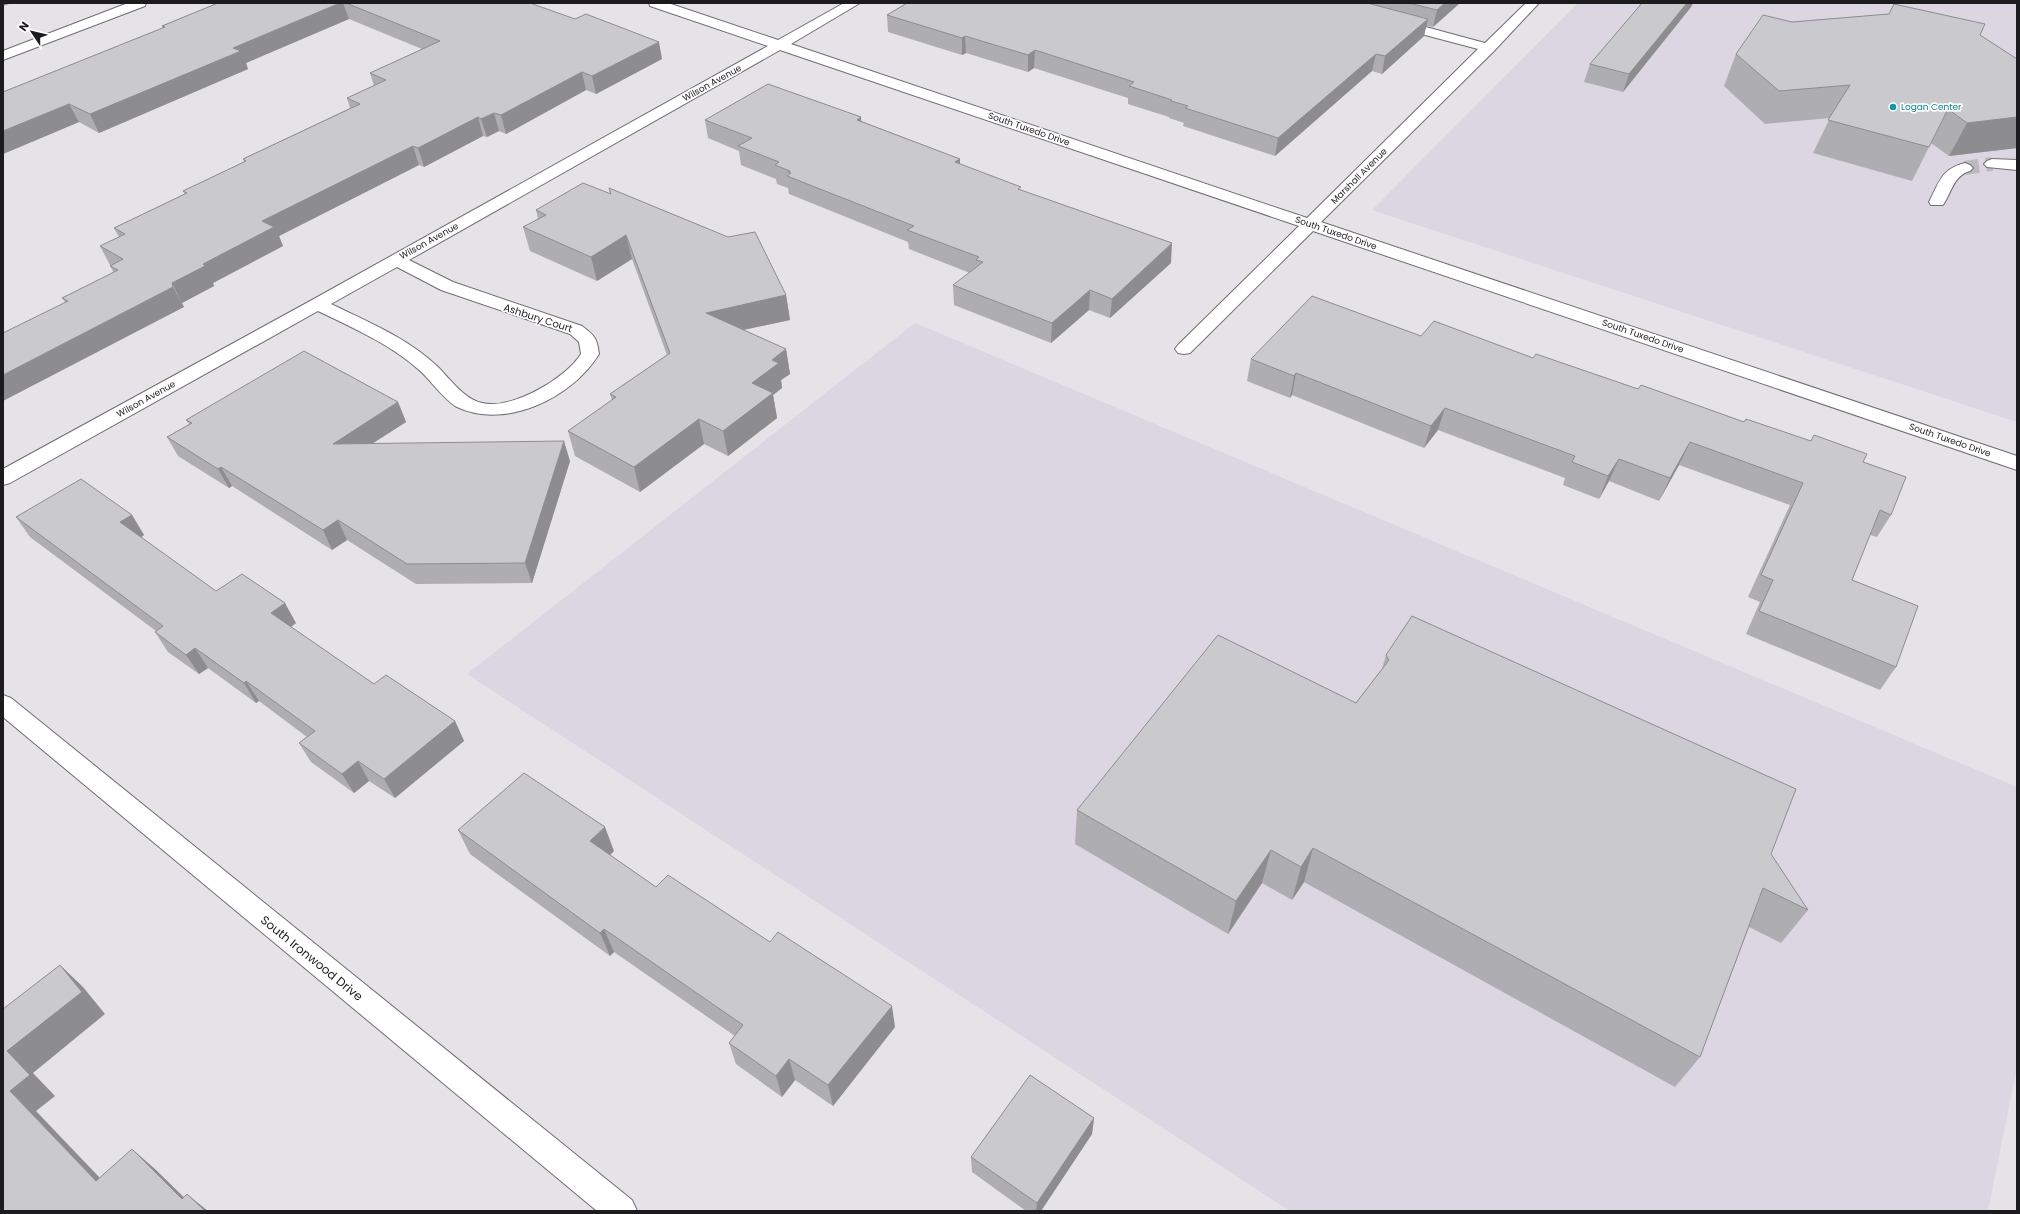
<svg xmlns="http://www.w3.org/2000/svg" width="2020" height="1214" font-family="Poppins,sans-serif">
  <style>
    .built { fill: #dbd6e2 }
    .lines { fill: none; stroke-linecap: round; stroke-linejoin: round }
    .minor-tunnel { stroke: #bdbabf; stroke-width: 14; stroke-dasharray: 14 7; stroke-linecap: butt }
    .minor-casing { stroke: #6f6d72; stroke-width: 2 }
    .major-casing { stroke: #6f6d72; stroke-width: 2 }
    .minor { fill: #fff; fill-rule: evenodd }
    .major { fill: #fff; fill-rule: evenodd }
    .wall { fill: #aeadb1 }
    .shaded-wall { fill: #8d8d90 }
    .building { fill: #cac9ce; stroke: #8d8d90 }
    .culture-dot { fill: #0f9aa8; stroke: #fff; stroke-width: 1.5 }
    .labels { text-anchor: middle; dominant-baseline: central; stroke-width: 3.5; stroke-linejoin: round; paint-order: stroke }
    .far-street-label { font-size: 9px; fill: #1c1b1d; stroke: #fff }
    .far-culture-label { font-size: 9px; fill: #0d838f; stroke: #fff; text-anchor: start }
    .street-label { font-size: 10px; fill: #1c1b1d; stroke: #fff }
    .near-street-label { font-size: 12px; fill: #1c1b1d; stroke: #fff }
  </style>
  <rect width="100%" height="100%" fill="#e5e2e8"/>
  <!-- built -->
  <path class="built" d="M1578,3H2017V422L1372,210Z
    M915,323L2017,787V1067L1988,1211H1290L467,674Z"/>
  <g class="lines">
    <!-- minor-tunnel -->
    <path class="minor-tunnel" d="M1965,168L1992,164"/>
    <defs>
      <path id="minor" d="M128,3H146L145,6L3,60V51Z
        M649,3H668L778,40L844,3H860L791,44L1307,218L1478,49L1391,26L1389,23L1391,20L1396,19L1485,43L1526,3H1539L1494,51L1321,222L2017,456V470L1313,231L1190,353L1184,354L1178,353L1175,349L1178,345L1299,226L780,50L409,260L453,282L582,326C595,336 597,338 599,354C572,398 506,430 457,407C445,401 429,378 418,369C388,343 353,328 318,311L10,483L3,485V469L312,300L768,46L650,6ZM397,267L441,290L570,334L579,342L581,354C565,379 512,410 482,403C464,399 450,379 438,367C408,338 368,322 331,304Z
        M1992,159L2017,160V170L1987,167L1984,164L1987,161Z
        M1965,163L1970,165L1973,168L1970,171C1953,176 1952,192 1943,205H1931L1929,202C1940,181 1941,169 1965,163Z"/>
      <path id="major" d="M3,695L11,698L632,1200L637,1211H597L3,717Z"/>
    </defs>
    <!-- minor casing -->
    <use href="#minor" class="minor-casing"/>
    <!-- major casing -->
    <use href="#major" class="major-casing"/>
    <!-- minor -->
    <use href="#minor" class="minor"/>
    <!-- major -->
    <use href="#major" class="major"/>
  </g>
  <!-- wall -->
  <path class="wall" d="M218,3H530L662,59L596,94L586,90L506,134L499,131L487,137L483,136L424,167L419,165L279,236L283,246L213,283L214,286L182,303L184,307L65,302L62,298L114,273L110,266V265L100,246L119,237L114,228L185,194L183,191L244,162L243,159L350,108L347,98L374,86L370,73L422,49L349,19L246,63L248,69L99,133L79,122L3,154V92L163,28L162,26Z
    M907,3H1460L1433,27L1426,26L1424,36L1382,74L1372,71L1275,156L1183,126L1184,123L1169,118V117L1128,104V98L1034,68L1028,72L966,53L962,55L888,32L887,15Z
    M1642,3H1693L1691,7L1623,92L1584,82L1590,64Z
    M1889,14L1980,35L2017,59V148L1949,156L1931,143L1912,181L1813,153L1830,118L1765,124L1724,86L1736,54L1792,22Z
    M705,120L861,121L960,159V164L1021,190L1171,263L1110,318L1089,310L1051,343L954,305L953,285L970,273L909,249L908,242L789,194L788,188L777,184L776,179L741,165L739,151L708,138Z
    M609,188L786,295L790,320L743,330L786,349L790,374L781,380L782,388L773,395L777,418L728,456L704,444L640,492L575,456L568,431L612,400L610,394L667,355L632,259L597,281L530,251L523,227L538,219L536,210L610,194Z
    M1421,336L1533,358L1744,422L1811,441L1814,435L1863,462L1891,515L1877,537L1870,535L1852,580L1896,667L1880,690L1746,634L1760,602L1748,597L1790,505L1679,465L1659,501L1609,481L1599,499L1563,485L1565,478L1438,430L1424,448L1292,395L1290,398L1247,381L1251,359Z
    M398,402L406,422L373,443L570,461L532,583L416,584L347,540L332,550L232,486L229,488L178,456L167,437L189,424L186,420Z
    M132,515L144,535L141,538L216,591L296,623L291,627L374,684L455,721L464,741L395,798L369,781L354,793L311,762L299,743L307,737L259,701L256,703L208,668L199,674L168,652L155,632L156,631L30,537L16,517Z
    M1386,655L1771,854L1808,910L1781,943L1749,927L1700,1057L1675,1087L1304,882L1292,900L1262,883L1228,934L1075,844L1077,810L1356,703L1382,669Z
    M458,830L614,851L610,855L656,887L895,1027L833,1106L795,1080L782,1097L736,1064L729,1043L735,1036L614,952L610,956L470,854Z
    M1094,1118L1092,1134L1041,1211H1026L972,1172L971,1157Z"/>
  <!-- shaded-wall -->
  <path class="shaded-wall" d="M3,3H12L3,6Z
    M340,3H343L349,19L246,63L248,69L99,133L90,114L233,48Z
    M1445,3H1460L1433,27L1437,10Z
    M1687,3H1693L1691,7L1623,92L1629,74Z
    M1428,19L1424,36L1382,74L1385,56Z
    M965,36L966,53L962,55V38Z
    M659,42L662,59L596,94L592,76Z
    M1035,50L1034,68L1028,72V55Z
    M1376,54L1372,71L1275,156L1278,138Z
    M582,72L586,90L506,134L501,115Z
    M69,104L79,122L3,154V131Z
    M494,113L499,131L487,137L481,119Z
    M478,117L483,136L424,167L418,148Z
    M861,117L862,136L857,120Z
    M2017,117V148L1949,156L1967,123Z
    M413,146L419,165L279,236L283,246L213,283L214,286L182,303L172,283L203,264L262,221Z
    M960,159V177L955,162Z
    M626,235L632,259L597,281L591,257Z
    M1172,243L1171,263L1110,318L1112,299Z
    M173,287L184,307L3,401V375Z
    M1090,290L1089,310L1051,343L1052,323Z
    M786,295L790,320L710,337L706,313Z
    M786,349L790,374L781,380L782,388L773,395L777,418L728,456L723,431L752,383L772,360Z
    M1296,373L1292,395L1290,398L1294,376Z
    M398,402L406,422L342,463L333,444Z
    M1445,408L1438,430L1424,448L1431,426Z
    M699,419L704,444L640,492L634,467Z
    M564,441L570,461L532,583L525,563Z
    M1690,442L1679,465L1659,501L1670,478Z
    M1619,459L1609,481L1599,499L1608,476Z
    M221,467L232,486L229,488L218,469Z
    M132,515L144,535L133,542L120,522Z
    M338,520L347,540L332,550L323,530Z
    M285,603L296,623L282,633L271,613Z
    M195,648L208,668L199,674L186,655Z
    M246,681L259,701L256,703L244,683Z
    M455,721L464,741L395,798L384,779Z
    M358,761L369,781L354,793L342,774Z
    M605,827L614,851L600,865L590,841Z
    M1313,848L1304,882L1292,900L1301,867Z
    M1271,850L1262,883L1228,934L1236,901Z
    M604,929L614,952L610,956L600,933Z
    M60,965L83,987L105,1014L33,1073L55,1096L36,1111L121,1200L96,1181L10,1091L7,1051Z
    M892,1006L895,1027L833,1106L828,1085Z
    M789,1059L795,1080L782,1097L776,1076Z
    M1094,1118L1092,1134L1041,1211H1036L1037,1203Z
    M132,1149L155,1169L198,1211L182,1199Z
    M187,1194L208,1211H205Z"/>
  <!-- building -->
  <path class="building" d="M218,3H340L233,48L241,51L90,114L69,104L3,131V92L165,27L162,26Z
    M346,3H530L575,19L586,14L659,42L592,76L582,72L501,115L494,113L481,119L478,117L418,148L413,146L262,221L274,227L203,264L205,266L172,283L173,287L3,375V333L68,301L62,298L118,270L110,266L123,259L100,246L125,234L114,228L187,193L183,191L246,161L243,159L360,104L347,98L386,80L370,73L440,41Z
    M907,3H1367L1428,19L1385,56L1376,54L1278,138L1185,108L1188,106L1171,101L1172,100L1129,86L1134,82L1035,50L1028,55L965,36L962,38L887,15Z
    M1409,3H1445L1437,10Z
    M1642,3H1687L1629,74L1590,64Z
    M1894,4L1985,24L1980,35L2017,59V117L1967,123L1948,109L1929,147L1828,120L1850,85L1779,91L1736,54L1763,15L1792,22L1889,14Z
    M768,84L861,117L857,120L960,159L955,162L1021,187L1018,189L1172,243L1112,299L1090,290L1052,323L953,285L983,262L976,260L979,257L907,230L914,226L787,176L791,173L788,172L790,171L775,165L779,162L738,146L752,138L705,120Z
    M583,183L611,194L609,188L728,237L755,232L786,295L706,313L786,349L772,360L779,363L752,383L773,393L723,431L699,419L634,467L568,431L616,397L610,394L670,353L626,235L591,257L523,227L546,215L536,210Z
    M1312,296L1421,336L1434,321L1533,358L1536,354L1638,389L1641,385L1744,422L1746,419L1811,441L1814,435L1867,454L1863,462L1906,477L1891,515L1880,510L1852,580L1918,606L1896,667L1759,611L1773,580L1761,575L1803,483L1690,442L1670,478L1619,459L1608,476L1572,462L1575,456L1445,408L1431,426L1296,373L1294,376L1251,359Z
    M304,351L398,402L333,444L564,441L525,563L407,564L338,520L323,530L221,467L218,469L167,437L192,423L186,420Z
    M81,479L132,515L120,522L216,591L242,574L285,603L271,613L374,684L386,675L455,721L384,779L358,761L342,774L299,743L315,731L246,681L244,683L195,648L186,655L155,632L163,626L16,517Z
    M1412,616L1796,789L1771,854L1808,910L1763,888L1700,1057L1313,848L1301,867L1271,850L1236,901L1077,810L1218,635L1356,703L1389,660L1386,655Z
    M524,773L605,827L590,841L656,887L668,875L770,942L778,932L892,1006L828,1085L789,1059L776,1076L729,1043L743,1025L604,929L600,933L458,830Z
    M60,965L82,992L7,1051L30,1075L10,1091L96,1181L132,1149L182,1199L187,1194L205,1211H3V1009Z
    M1030,1075L1094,1118L1037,1203L971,1157Z"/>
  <!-- markers -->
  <circle class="culture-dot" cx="1893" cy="107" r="4"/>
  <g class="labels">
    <!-- far-street labels -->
    <g class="far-street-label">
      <text transform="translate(712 83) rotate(-29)">Wilson Avenue</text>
      <text transform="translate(1029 129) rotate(19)">South Tuxedo Drive</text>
      <text transform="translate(1359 176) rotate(-45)">Marshall Avenue</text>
      <text transform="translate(1336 233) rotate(19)">South Tuxedo Drive</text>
      <text transform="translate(429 241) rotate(-29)">Wilson Avenue</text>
      <text transform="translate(1643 336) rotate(19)">South Tuxedo Drive</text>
      <text transform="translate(146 399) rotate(-29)">Wilson Avenue</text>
      <text transform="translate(1950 440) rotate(19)">South Tuxedo Drive</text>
    </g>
    <!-- far-culture labels -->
    <g class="far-culture-label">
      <text x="1901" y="107">Logan Center</text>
    </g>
    <!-- street labels -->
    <g class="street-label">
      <text transform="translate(538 318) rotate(18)">Ashbury Court</text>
    </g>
    <!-- near-street labels -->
    <g class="near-street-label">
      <text transform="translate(312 958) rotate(39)">South Ironwood Drive</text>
    </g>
  </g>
  <!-- border -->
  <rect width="2020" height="1214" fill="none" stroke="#1c1b1d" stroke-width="8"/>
  <!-- north arrow -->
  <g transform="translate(32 32) rotate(305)" stroke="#ffffff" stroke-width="3" paint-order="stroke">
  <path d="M0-3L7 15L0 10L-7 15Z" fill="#1c1b1d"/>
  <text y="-6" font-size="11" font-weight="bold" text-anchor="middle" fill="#1c1b1d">N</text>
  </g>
</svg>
